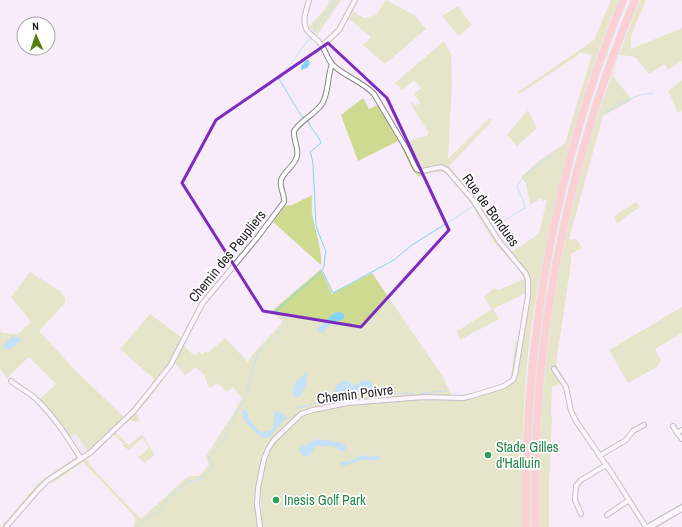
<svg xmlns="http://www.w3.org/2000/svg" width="682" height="527" font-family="'Archivo Narrow',sans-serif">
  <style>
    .built { fill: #f0def2 }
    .green { fill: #ceda8f; fill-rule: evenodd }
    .water { fill: #85d3f7 }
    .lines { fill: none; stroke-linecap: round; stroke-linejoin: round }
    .stream { stroke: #85d3f7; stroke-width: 1 }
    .minor-tunnel { stroke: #cfc4d0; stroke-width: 4; stroke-dasharray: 4 2; stroke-linecap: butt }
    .minor-casing { stroke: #8b808d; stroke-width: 6 }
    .secondary-casing { stroke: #8b808d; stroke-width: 8 }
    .motorway-casing { stroke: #d4d3d4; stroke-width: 9 }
    .minor { stroke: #fff; stroke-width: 4 }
    .secondary { stroke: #fff; stroke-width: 5.5 }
    .motorway { stroke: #fdaea4; stroke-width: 7 }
    .marked { fill: none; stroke: #7b2cbf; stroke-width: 3; stroke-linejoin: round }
    .leisure-dot { fill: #2e9e5b; stroke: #fff; stroke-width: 1.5 }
    .labels { text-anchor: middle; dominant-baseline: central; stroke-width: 3.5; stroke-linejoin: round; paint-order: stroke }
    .street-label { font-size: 14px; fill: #272328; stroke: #fff }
    .leisure-label { font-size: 14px; fill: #27864d; stroke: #fff; text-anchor: start }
  </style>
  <rect width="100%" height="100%" fill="#f9ecfa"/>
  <!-- built -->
  <path class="built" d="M76,434L88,451L80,455L70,438Z"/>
  <!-- green -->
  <path class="green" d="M330,0H341L317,35L309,27L327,7Z
    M386,0L414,15L426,29L385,64L363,45L371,37L349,19L353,11L364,18L376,15Z
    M611,0H618C585,80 562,164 545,250C537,291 529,333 526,376C522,426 522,476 522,527H262L260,486L269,448L267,446C254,476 255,495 258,527H134L135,522V517L83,462L53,483L51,480L9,527H1L39,482L76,457L66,439L36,402L56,384L29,357L7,378L0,369V331L2,333L18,334L31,322L11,297L30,272L60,291L65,298V303L39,331L76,371L124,417L151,385L154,379L120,349L150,314L185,340L184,345L194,356L199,351L202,355L206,351L208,353L225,338L248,362L252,355L282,323V321L271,312L321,269L332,294L372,273L443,377L452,396C473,396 494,391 511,378L515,343L517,340L523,341L530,291L493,309L499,319L460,340L457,331L492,309L484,297L494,288L499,290L524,279L520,271L493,241L472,205L446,173C436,169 428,175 418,176L412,169L401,146L417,138L427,136L428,132L410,103L411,102L415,106L420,103L414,94L421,88L414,80L402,90L395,83L444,41L451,54L452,82L448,159L490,118L492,121L449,166L482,206L494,228L511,252L539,234L547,199L542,201L541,198L530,205L526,183L521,177L535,164L565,143L592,55L581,53L527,89L519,94L518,92L594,40ZM175,363L185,375L196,367L204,375L209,388L218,383L227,392L233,387L242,398L230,419L206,456L209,465L199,476H190L185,479L141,519L96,472L87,460L114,435L124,444L122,446L129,450L143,438L149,448L138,457L145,463L155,455L142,434L129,445L115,432L130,420L136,422L139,420L137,413L156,390ZM76,434L88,451L80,455L70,438Z
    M640,0H646L631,36V49L682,28V61L668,70L665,64L649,74L635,57L619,55Z
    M458,6L472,25L459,36L442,16Z
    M618,58L613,76L632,100L603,116L569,239L572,240L576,238L582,248L571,254V263L556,364L563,377L561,383L552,387L551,415L552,418L549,485V527H540C536,405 552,280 584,162C593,127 606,92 618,58Z
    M682,80V110L678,113L668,91Z
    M363,98L369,109L378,105L398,141L358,161L341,115Z
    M528,110L537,128L517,146L507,135Z
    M312,195C312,203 311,211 313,218C316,234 322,249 321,265L273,222L285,206L292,205Z
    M636,202L640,207L617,223L614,216Z
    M682,307V333L655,349L661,361L657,367L628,383L609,350Z
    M531,414H536L534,527H528Z"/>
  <!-- water -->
  <path class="water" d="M306,60H309L310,64L307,68L301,70V66Z
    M340,312L344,314V319L331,323L324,332L320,333L318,329L320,326L334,313Z
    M14,335V338L19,336L21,340L13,347L6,350L2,346Z
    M306,369C309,377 305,389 300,396L295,398L292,395L295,382L304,375Z
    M346,380C348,381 351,384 354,385C358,386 359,383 362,381C371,377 375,388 378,394L366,395L355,391L347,397L331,400L337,385Z
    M246,409C247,416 255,429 261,432L272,430L274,424V411L283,413L287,418L279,425L270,437L265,438C258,436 242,421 242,413L243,410Z
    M317,439L337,442L345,445L346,449L343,452L332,446H317L314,448C311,457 304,460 299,451V449L303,446Z
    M363,455L372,457L378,455L380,457L379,460H362L343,466L340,463L342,462L352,460Z"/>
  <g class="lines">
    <!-- stream -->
    <path class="stream" d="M314,32L315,26L320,22L323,16L329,13L335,0
      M605,113C620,104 636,93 654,93
      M305,117H302L279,79L310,38
      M493,227L525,208L524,203L517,186C525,172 541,163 555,154
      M323,272L333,293L394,260L412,245L474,206
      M421,393L447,391
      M378,394L414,393
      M298,408L331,399
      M138,527L139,525L150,516L158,512L169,498L186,483L202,478L214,466L210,461L209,458L227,434L236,413L245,399L257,354L287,324C286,317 283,314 276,311L322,271L324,267L325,255L326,252L316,226L313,164L311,154L310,152L321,143C318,134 310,129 308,120"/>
    <!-- minor-tunnel -->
    <path class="minor-tunnel" d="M598,53L617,56"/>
    <defs>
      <path id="minor" d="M322,46L339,30L355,0
        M554,369L566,387L571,411L576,421L613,475L646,527
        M11,381C19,388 29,392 36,399C54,416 68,438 81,459
        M673,426L677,433L682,430
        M677,433L682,439
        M599,456L626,440L633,431L644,425
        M581,514L575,500L576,486L581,480L606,465
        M607,515L629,500
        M6,527L38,490L47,481L91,452L134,411L170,366L202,304L257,238L284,202C285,194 279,188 281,180C284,171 295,166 297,156C299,148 293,140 294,131C301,120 314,115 322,104C329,93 327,77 332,64
        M260,527L257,504L258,488L264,459L268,449L274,440L301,414L313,410L348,403L424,397L463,398L472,396L504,386L513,380L515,375L528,296V280L526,274L499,241L473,200L447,170L441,167L422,171L416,169L406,148L374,94C363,82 346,77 334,66C327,60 326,50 320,43C316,38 310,35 307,30C301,21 307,9 309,0"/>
      <path id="secondary" d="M649,527L682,508"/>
      <path id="motorway" d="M526,527C523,346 555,167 623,0
        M536,527C531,390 552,250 592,119C604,79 619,39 635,0"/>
    </defs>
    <!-- minor casing -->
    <use href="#minor" class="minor-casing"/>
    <!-- secondary casing -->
    <use href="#secondary" class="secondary-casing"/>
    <!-- motorway casing -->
    <use href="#motorway" class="motorway-casing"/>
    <!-- minor -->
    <use href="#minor" class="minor"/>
    <!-- secondary -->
    <use href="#secondary" class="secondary"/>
    <!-- motorway -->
    <use href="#motorway" class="motorway"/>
  </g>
  <!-- marked area -->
  <path d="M0 0H682V527H0ZM328,43L387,98L449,230L361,327L263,311L182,183L216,120Z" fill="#f9ecfa" fill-opacity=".55" fill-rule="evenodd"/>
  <path class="marked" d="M328,43L387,98L449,230L361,327L263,311L182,183L216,120Z"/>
  <!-- markers -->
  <g class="leisure-dot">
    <circle cx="488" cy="455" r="4"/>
    <circle cx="276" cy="500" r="4"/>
  </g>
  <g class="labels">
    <!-- street labels -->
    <g class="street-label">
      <text transform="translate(491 210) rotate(54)">Rue de Bondues</text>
      <text transform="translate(227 256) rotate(-51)">Chemin des Peupliers</text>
      <text transform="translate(355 394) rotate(-7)">Chemin Poivre</text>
    </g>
    <!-- leisure labels -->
    <g class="leisure-label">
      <text x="496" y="447">Stade Gilles<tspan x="496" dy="16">d'Halluin</tspan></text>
      <text x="284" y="500">Inesis Golf Park</text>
    </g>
  </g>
  <!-- north arrow -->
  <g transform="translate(36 36) rotate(357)"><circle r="19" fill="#ffffff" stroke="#a9a7a9"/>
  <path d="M0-3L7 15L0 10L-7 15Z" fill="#51800d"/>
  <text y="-6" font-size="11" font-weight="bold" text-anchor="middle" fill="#272328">N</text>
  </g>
</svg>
